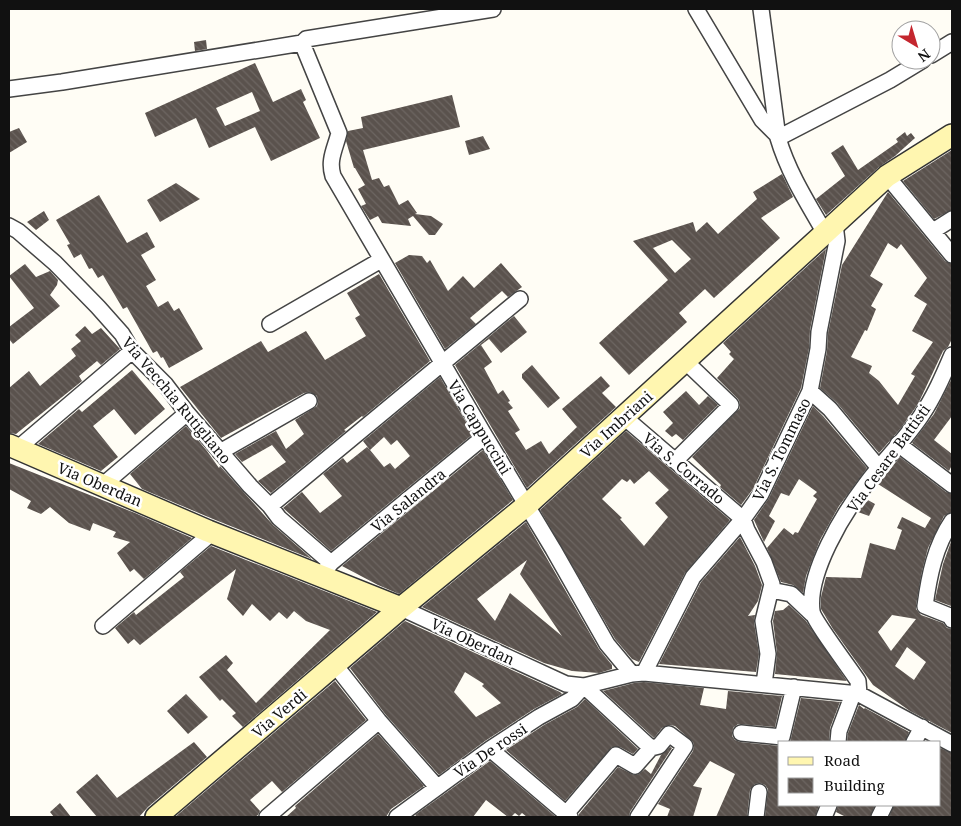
<svg xmlns="http://www.w3.org/2000/svg" width="961" height="826" font-family="'Noto Serif',serif">
  <style>
    .building { fill: url(#building-back-hatch); fill-rule: evenodd }
    .lines { fill: none; stroke-linecap: round; stroke-linejoin: round }
    .street-casing { stroke: #444; stroke-width: 18 }
    .secondary-casing { stroke: #333; stroke-width: 24 }
    .street { stroke: #fff; stroke-width: 15 }
    .secondary { stroke: #fff6b0; stroke-width: 21 }
    .labels { text-anchor: middle; dominant-baseline: central; stroke-width: 5; stroke-linejoin: round; paint-order: stroke }
    .street-label { font-size: 15px; fill: #111; stroke: #fff }
  </style>
  <defs>
    <pattern id="building-back-hatch" width="6" height="6" patternUnits="userSpaceOnUse" patternTransform="scale(1.25)"><rect width="6" height="6" fill="#5a524d"/><path d="M-1 5l2 2M0 0l6 6M5-1l2 2" fill="none" stroke="#6d6662"/></pattern>
  </defs>
  <rect width="100%" height="100%" fill="#fffdf5"/>
  <!-- building -->
  <path class="building" d="M206,40L207,49L195,51L194,42Z
    M255,63L273,102L301,89L306,100L303,102L320,138L271,161L255,127L209,148L196,118L155,137L145,113ZM252,92L260,111L225,126L216,108Z
    M452,95L460,127L363,150L372,180L379,178L384,187L389,185L399,205L408,200L417,213L415,214L431,216L443,224L435,235H429L413,216L408,219L411,226L382,223L378,216L370,220L361,206L366,204L358,189L365,185L355,168H354L346,141L348,131L363,128L361,117Z
    M19,128L27,142L9,153V132Z
    M905,132L907,136L911,133L915,138L895,156L879,167L826,215L816,199L845,176L831,153L843,145L858,170L898,142L896,139Z
    M483,136L490,149L469,155L465,141Z
    M952,150V210L934,219L903,181Z
    M782,174L793,197L761,218L780,238L714,298L705,289L679,313L687,322L629,375L599,343L668,280L633,241L693,222L696,232L707,222L718,234L757,199L753,192ZM672,240L691,259L675,273L653,248Z
    M176,183L200,199L160,222L147,200Z
    M888,192L945,261L952,264V339L948,347L943,351L918,404L901,428L879,453L837,403L820,388L827,351L828,333L842,265ZM888,243L897,249L901,244L927,278L914,296L927,304L912,331L933,342L911,374L915,376L898,405L879,381L869,373L872,366L851,357L865,330L867,331L876,309L871,306L883,284L870,276Z
    M99,195L127,243L147,232L155,247L141,255L156,280L146,286L158,307L168,301L174,311L179,308L203,349L169,368L163,357L161,358L157,351L153,353L127,307L123,309L103,275L98,278L92,268L89,269L81,254L74,258L67,245L70,244L56,220Z
    M44,211L49,220L36,230L27,222Z
    M826,249L810,330L809,348L801,388L753,489L741,505L720,487L721,485L692,457L740,408V403L738,399L717,378L734,359L729,354L731,352L723,343Z
    M409,255L422,256L427,263L430,260L448,291L463,276L474,288L501,263L522,287L508,297L502,291L470,318L476,324L445,349L395,263Z
    M25,264L36,277L50,271L58,280L57,285L50,295L60,306L13,344L9,339V327L34,308L9,276Z
    M379,274L430,361L363,417L362,416L344,430L346,431L271,493L258,481L286,462L272,445L242,462L235,454L276,431L286,449L304,434L295,420L317,406L318,402L317,396L310,392L304,393L221,438L180,387L261,341L268,352L306,331L325,360L366,336L355,318L360,315L347,293Z
    M514,316L527,332L501,353L489,339L481,345L492,362L484,368L498,394L503,390L510,401L508,402L513,408L508,411L520,430L515,433L526,450L541,441L549,454L577,427L562,409L601,376L610,386L602,393L616,407L527,488L455,365Z
    M85,326L92,334L101,328L120,349L101,365L97,361L79,376L82,381L16,434L9,433V388L29,371L40,386L76,356L71,349L81,341L75,335Z
    M532,365L560,398L548,408L522,378V374Z
    M132,370L165,409L135,435L114,409L93,426L118,457L101,471L38,444L79,409L82,412Z
    M440,377L473,434L331,551L283,508L302,492L320,513L342,496L323,474L343,458L347,463L367,447L370,450L363,441ZM384,437L391,445L397,440L410,456L395,469L390,463L384,467L370,450Z
    M952,378V416L934,440L952,454V465L949,471L912,443L934,414Z
    M686,391L699,405L708,396L718,405L683,440L676,434L672,437L665,431L673,423L663,412Z
    M813,406L823,416L867,468L839,506L820,540L806,576L803,593L793,585L781,582L767,548L784,528L793,535L795,532L798,533L817,499L813,496L817,492L799,479L789,496L781,493L769,516L775,521L764,542L754,520L769,498Z
    M186,426L207,451L219,468L220,466L273,525L312,559L213,519L142,489L130,474Z
    M626,431L730,520L685,573L639,662L632,659L615,639L540,510ZM649,471L669,490L655,503L668,517L644,546L620,519L622,518L602,499L622,479L627,482L630,479L634,484Z
    M483,450L513,500L399,594L378,585L342,566Z
    M900,457L946,492L952,494V512L944,516L928,548L922,571L916,605V609L921,615L943,623L947,628L952,629V733L910,711L873,685L833,629L821,609V597L826,577L861,578L870,543L895,550L902,530L897,528L902,517L925,528L931,518L878,484ZM892,615L916,619L891,651L878,632ZM907,647L926,662L914,680L895,666Z
    M9,463L135,513L192,538L144,579L134,569L130,572L117,553L130,542L113,537L116,532L93,523L90,531L69,523L50,507L41,514L27,508L31,501L9,489Z
    M866,499L875,504L869,516L858,512Z
    M526,522L599,649L612,665V669L599,673L572,671L544,663L422,607ZM527,560L520,574L562,636L510,593L495,621L477,599Z
    M740,537L755,566L762,585L758,601L748,616L755,615L754,622L759,654L756,672L659,664L701,582Z
    M952,539V600L951,606L935,600L943,564Z
    M211,546L377,612L243,727L232,716L236,713L222,699L220,701L199,677L226,655L233,663L227,670L256,703L330,630L306,621L294,611L287,619L279,612L270,621L252,604L243,616L227,599L236,569L140,645L134,639L128,644L115,628L134,612L136,615L184,577L180,572Z
    M789,605L806,621L847,681L775,674L777,653L773,621L775,611L783,610Z
    M405,621L560,692L562,694L534,709L485,741L439,775L386,715L350,668ZM465,672L484,684L482,686L501,703L476,717L454,692Z
    M335,681L366,720L282,792L272,781L250,800L260,811L258,815L255,817H175Z
    M644,682L704,688L700,705L726,709L728,691L782,696L775,727L738,724L733,728L732,736L735,740L740,742L780,746V805H819L815,817H765L768,789L765,785L760,783L755,784L750,790L747,817H716L735,774L710,761L693,786L702,788L693,817H667L670,809L658,804L693,751L694,746L693,742L675,726L670,725L662,728L654,738L603,691L634,683Z
    M186,694L208,717L188,734L167,711Z
    M801,698L840,702L830,728L829,742H790Z
    M585,699L638,749L633,754L620,747H612L565,801L506,750L544,725L577,707Z
    M859,705L864,709L865,708L909,732L905,742H847L848,733Z
    M378,734L424,786L391,809L386,817H286L296,808L295,806Z
    M194,742L207,757L148,807L139,817H97L76,792L97,774L117,798Z
    M670,747L672,748L630,812L629,817H579V814L618,767L634,775L639,774L645,769L651,774L661,755Z
    M940,748L952,753V817H889L894,805H940Z
    M490,761L556,817H527L522,813L519,816L515,813L511,817H508L486,800L473,817H418L415,815Z
    M60,803L71,817H54L50,812Z
    M838,805H875L870,817H846L836,812Z"/>
  <g class="lines">
    <defs>
      <path id="street" d="M696,9L762,120L777,135
        M761,9L778,138C788,172 807,202 825,233
        M302,43L339,133C335,149 328,160 333,176L485,436L553,549L607,644L632,674
        M931,55L952,42
        M9,89L62,82L302,43L306,39L493,9
        M778,138L890,80L923,60
        M887,176L952,255
        M9,226L18,231L55,263L98,307L122,334L132,351L165,384L187,413L250,486L270,506L279,518L331,563L320,577
        M933,231L952,219
        M270,324L381,260
        M810,391L830,409L879,468
        M624,417L743,519L747,530L764,562L772,584L763,621L768,654L764,684
        M898,444L952,485
        M17,449L132,351
        M220,452L309,401
        M675,461L731,405L685,361
        M103,485L187,413
        M270,506L520,299
        M952,521C935,546 929,576 925,606L950,616L952,620
        M331,563L485,436
        M771,590L791,594L812,614
        M401,608L566,684L584,686L632,674L644,673L859,694L952,744
        M103,626L206,538L208,531
        M335,665L379,721L437,787
        M644,673L693,577L743,519L761,494L810,391L818,349L819,332L837,241L835,224
        M859,694L858,681C851,670 813,620 812,611C807,573 843,514 866,484C883,461 905,440 921,416C934,397 943,376 952,355
        M741,733L782,737L794,687
        M838,742L839,731L853,694
        M914,742L922,727
        M490,749L570,817
        M566,814L616,755L635,766L651,748
        M267,817L379,721
        M397,817L490,749L539,717L572,699L584,686L651,748L659,746L669,734L685,746L638,817
        M756,817L759,792
        M824,817L829,805
        M879,817L885,805"/>
      <path id="secondary" d="M9,445L208,531L401,608
        M156,817L401,608L527,505L825,233L887,176L952,135"/>
    </defs>
    <!-- street casing -->
    <use href="#street" class="street-casing"/>
    <!-- secondary casing -->
    <use href="#secondary" class="secondary-casing"/>
    <!-- street -->
    <use href="#street" class="street"/>
    <!-- secondary -->
    <use href="#secondary" class="secondary"/>
  </g>
  <g class="labels">
    <!-- street labels -->
    <g class="street-label">
      <text transform="translate(177 400) rotate(50)">Via Vecchia Rutigliano</text>
      <text transform="translate(616 424) rotate(-42)">Via Imbriani</text>
      <text transform="translate(480 427) rotate(59)">Via Cappuccini</text>
      <text transform="translate(781 449) rotate(-64)">Via S. Tommaso</text>
      <text transform="translate(888 458) rotate(-54)">Via Cesare Battisti</text>
      <text transform="translate(684 468) rotate(40)">Via S. Corrado</text>
      <text transform="translate(100 484) rotate(23)">Via Oberdan</text>
      <text transform="translate(408 500) rotate(-39)">Via Salandra</text>
      <text transform="translate(473 641) rotate(25)">Via Oberdan</text>
      <text transform="translate(279 713) rotate(-40)">Via Verdi</text>
      <text transform="translate(490 750) rotate(-34)">Via De rossi</text>
    </g>
  </g>
  <!-- border -->
  <rect width="961" height="826" fill="none" stroke="#111111" stroke-width="20"/>
  <!-- legend -->
  <rect x="778" y="741" width="162" height="65" fill="#ffffff" stroke="#a0a0a0"/>
  <rect x="788" y="757" width="25" height="8" fill="#fff6b0" stroke="#a0a0a0"/>
  <text x="824" y="766" font-size="15" fill="#111111">Road</text>
  <rect x="788" y="778" width="25" height="15" fill="url(#building-back-hatch)" stroke="#a0a0a0"/>
  <text x="824" y="791" font-size="15" fill="#111111">Building</text>
  <!-- north arrow -->
  <g transform="translate(916 45) rotate(142)"><circle r="24" fill="#ffffff" stroke="#a0a0a0"/>
  <path d="M0-4L9 19L0 12L-9 19Z" fill="#c4262e"/>
  <text y="-8" font-size="14" font-weight="bold" text-anchor="middle" fill="#111111">N</text>
  </g>
</svg>
